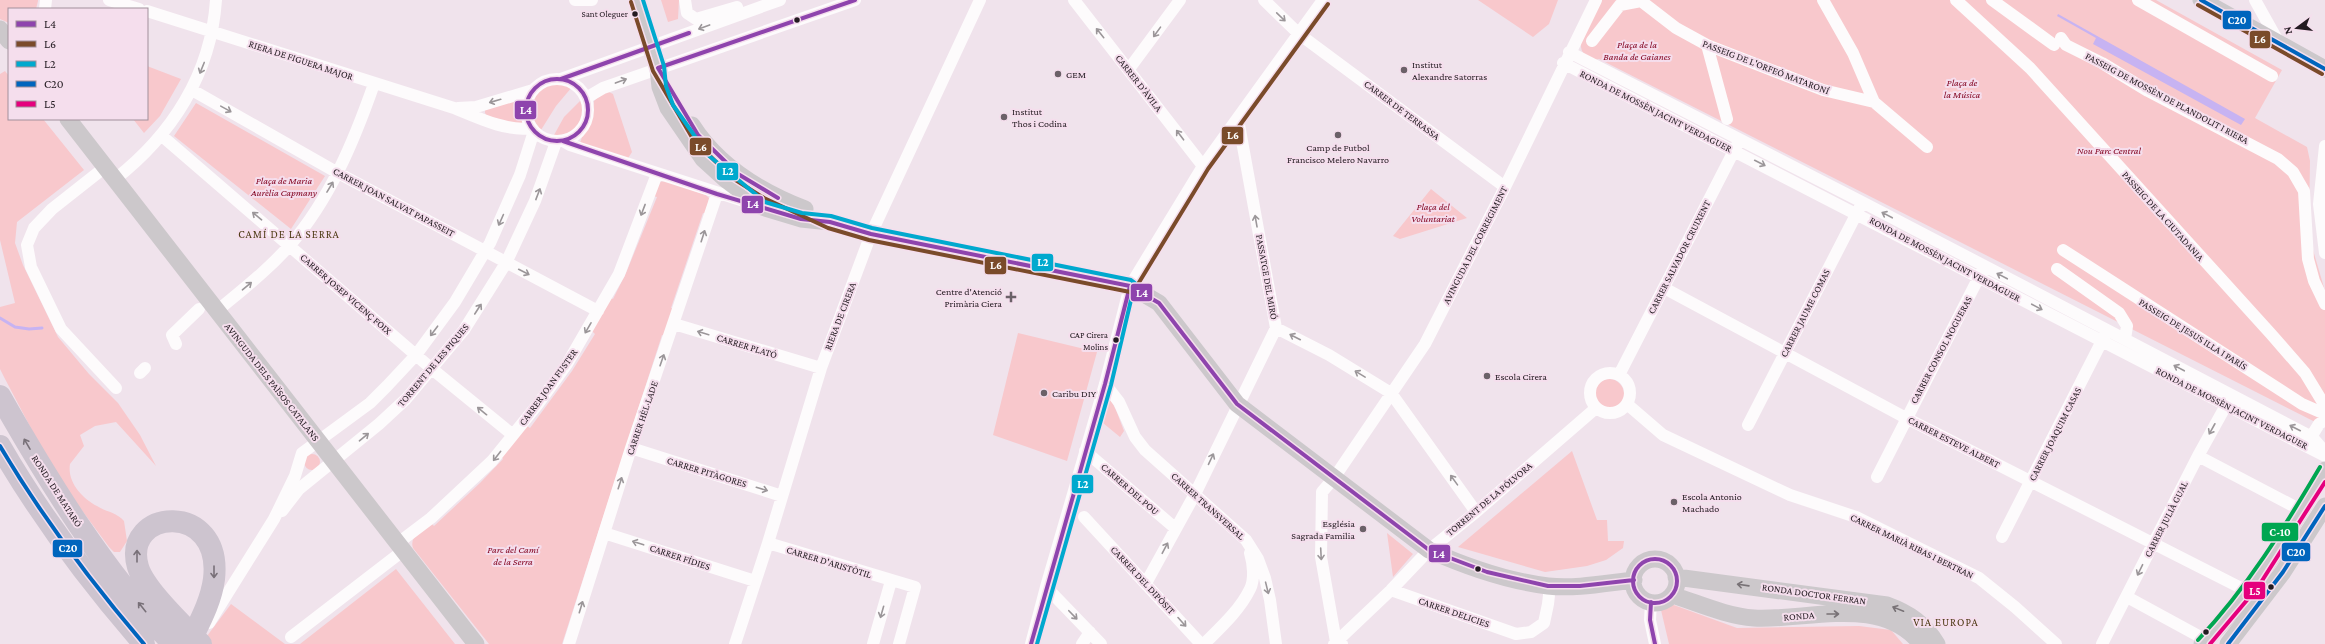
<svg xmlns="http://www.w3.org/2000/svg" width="2325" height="644" font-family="'Crimson Pro',serif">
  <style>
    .green { fill: #f8c8cc }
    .water { fill: #c7b3f2 }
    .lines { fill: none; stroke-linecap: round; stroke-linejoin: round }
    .stream { stroke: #c7b3f2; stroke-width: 3 }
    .street { stroke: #fdfbfc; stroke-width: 12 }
    .secondary { stroke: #ccc8cb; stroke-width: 17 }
    .highway { stroke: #cdc4cf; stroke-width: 22 }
    .bus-1-casing { stroke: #f5deed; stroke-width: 7 }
    .bus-2-casing { stroke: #f5deed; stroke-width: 7 }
    .bus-3-casing { stroke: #f5deed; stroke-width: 7 }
    .bus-4-casing { stroke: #f5deed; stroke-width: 7 }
    .bus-5-casing { stroke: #f5deed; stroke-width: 7 }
    .bus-6-casing { stroke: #f5deed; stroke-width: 7 }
    .bus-1 { stroke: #8e44ad; stroke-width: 4 }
    .bus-2 { stroke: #7a4b2a; stroke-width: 4 }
    .bus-3 { stroke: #00a9ce; stroke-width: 4 }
    .bus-4 { stroke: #0065bd; stroke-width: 4 }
    .bus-5 { stroke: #e5007d; stroke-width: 4 }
    .bus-6 { stroke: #00a651; stroke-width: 4 }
    .oneway { stroke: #9b9699 }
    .oneway2 { stroke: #787078 }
    .oneway3 { stroke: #787276 }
    .bus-dot { fill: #231b21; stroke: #f5deed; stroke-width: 1.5 }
    .poi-dot { fill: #6b6168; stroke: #f5deed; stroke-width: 1.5 }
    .labels { text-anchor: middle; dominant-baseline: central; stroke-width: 4; stroke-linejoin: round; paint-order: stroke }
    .bus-label { font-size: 9px; fill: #231b21; stroke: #f5deed; text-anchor: end }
    .park-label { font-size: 10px; font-style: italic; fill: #81001e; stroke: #f5deed }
    .street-label { font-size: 10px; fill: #231b21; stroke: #f5deed }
    .poi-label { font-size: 10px; fill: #231b21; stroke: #f5deed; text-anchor: start }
    .neighbourhood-label { font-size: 11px; letter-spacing: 1px; fill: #4c3812; stroke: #f5deed }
    .line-badge { stroke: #f5deed; stroke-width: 1.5 }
    .badge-label { font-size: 11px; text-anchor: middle; font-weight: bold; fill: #fff }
  </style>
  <rect width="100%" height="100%" fill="#f0e3ec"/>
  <!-- green -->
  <path class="green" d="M0,0H38V1L36,9H9V23L0,19Z
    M661,0H679L678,19L668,22Z
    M1478,0H1558L1549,24L1533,37Z
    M1602,0H2156L2282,70L2255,118L2307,147L2310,161L2309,221L2313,250L2325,291V427L1599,59L1594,60C1585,56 1580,53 1581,42Z
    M147,66L181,79L160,116L144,133L133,119H147Z
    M5,71L9,76V119H43L84,170L17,222L15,243L23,265L58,337L89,374L118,403L140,435L156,466L116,422L95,426L80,435L84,446L70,464C67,482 82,498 97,506C106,512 116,512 124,521L127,541L120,552H114L109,547L75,501L44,453L4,377L0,369V307L15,303L0,240V74Z
    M554,83L572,87L556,106L541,130C525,113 530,89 554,83Z
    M605,90L613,94L632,152L627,160L580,143L583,134L591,120L594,101Z
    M521,99L523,122L520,125L487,116L485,113V110Z
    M582,99C588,119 575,136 554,135L564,117Z
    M196,103L325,176L291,229L174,136Z
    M665,181L706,195L709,198L706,214L703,213L671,308L675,309L666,336L662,335L562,644H489L413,548C409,536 422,530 431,523L434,526L480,483L503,459L501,456L527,426L530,428L572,371L595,334L592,331L611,298L613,299L626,273L657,197L653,196L659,182Z
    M1431,189L1467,218L1400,239L1393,236Z
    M1018,333L1097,352L1067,461L993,435Z
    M1594 394a15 15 0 1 1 30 0a15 15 0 1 1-30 0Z
    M1110,398L1116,410L1124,431L1120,437L1103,423Z
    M1572,451L1597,520H1607L1608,541H1624L1623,548L1606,560L1587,566L1545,572L1458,547Z
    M304 462a8 8 0 1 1 16 0a8 8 0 1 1-16 0Z
    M1387,533L1413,554L1393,577Z
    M396,569L455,644H300Z
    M231,604L285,644H208L204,640Z
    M1671,604L1737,628L1859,626L1891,630L1903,644H1669L1661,610Z"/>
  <!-- water -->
  <path class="water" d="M2058,14L2245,119L2241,125L2093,44L2096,38L2057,16Z"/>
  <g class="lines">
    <!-- stream -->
    <path class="stream" d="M0,318L15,327L29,329L42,328"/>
    <!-- street -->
    <path class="street" d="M109,0L139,9
      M575,0H592
      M685,0L687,13L696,19L737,7
      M1074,0L1203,166
      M1264,0L1299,34L1505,187
      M1823,0L1853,53L1874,102L1927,147
      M1956,0L2030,68L2271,334L2305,373L2325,406
      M1992,0L2054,45
      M2138,0L2272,76
      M2255,0L2279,43
      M45,9L46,0
      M147,11L454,108C476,117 507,132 531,128
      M2061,38L2066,45L2102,63L2148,91L2278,159L2293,172L2304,191L2308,259L2314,281L2325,304
      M1592,41L1620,5L1641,1L1676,28L1707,45L1823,90L1874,102
      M1707,45L1727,119
      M1569,52L1862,202L2312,437L2325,452
      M1563,63L2325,456
      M1129,69L1180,0
      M526 110a31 31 0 1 1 62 0a31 31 0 1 1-62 0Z
      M561,79L780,0
      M192,90L338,173L598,311
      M586,98L603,88L855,0
      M458,108L476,107L533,90
      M1238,119L1276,328L1329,355L1391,393L1476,512
      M162,136L432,369L513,435
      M563,141L570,145L753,204
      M2325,146L2319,204L2325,253
      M104,168L52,209L34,228L27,245L31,267L61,329L116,388
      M114,180C172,135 211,74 216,0
      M2063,250L2302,404L2325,414
      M2057,269L2119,313L2127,326L2125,339
      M1664,288L1906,418L2247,591
      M217,311C242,290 268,270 290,245C330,199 354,141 374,84
      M674,324L821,368
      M176,344L172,335L199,309
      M1590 393a20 20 0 1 1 40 0a20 20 0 1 1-40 0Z
      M140,373L145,368
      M1619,375L1738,143
      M1105,384L1119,402L1135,437L1145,450L1246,540L1258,559L1265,578L1270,600L1276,644
      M1627,404L1663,435L1790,495L1856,517L1979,578L2015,607L2056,644
      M1748,425L1860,207
      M2308,442L2319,424L2325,420
      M631,448L782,496
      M1085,451L1175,528
      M2198,456L2301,510
      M1877,477L1982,271
      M282,511L299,489L379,424L406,399L464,330L506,263L535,201L556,142
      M1084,517L1201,644
      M604,533L755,581
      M2002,537L2105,335
      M398,543L431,518L492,461L538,404L567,364L619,274L657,174
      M768,543L915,587L899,644
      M1146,583L1195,494L1276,328
      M1046,587L1101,644
      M1391,590L1516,634L1531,632L1544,623L1548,604L1550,586
      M2127,597L2206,640
      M1651,602L1650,620L1655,644
      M209,623L274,519L295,476L302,453L370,403L387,386L416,355L455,302L490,243L520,175L534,131
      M291,637L404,550
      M569,644L631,448L717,194
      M735,644L768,543L821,368L871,234L980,0
      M873,644L891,581
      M1031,644L1046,587L1105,384L1130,286L1203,166L1323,0
      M1082,644L1090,632
      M1204,644C1220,628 1240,610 1250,589C1255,579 1253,563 1250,553
      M1334,644L1391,590L1429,550L1476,512L1596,408
      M1342,644L1336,642L1321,557L1322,492L1334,478L1425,344L1505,187L1596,0
      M2102,644L2198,456L2229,400"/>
    <!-- secondary -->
    <path class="secondary" d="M637,0L658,68L660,87L668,108L703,159L725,179L762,207L801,219L830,222L871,234L1130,286L1159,303L1237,404L1429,550C1467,567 1507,581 1548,586C1576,589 1606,583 1634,580
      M2201,0L2325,69
      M0,29L9,41
      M68,119L476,644
      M692,125C718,166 761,192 805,209
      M1633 581a22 22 0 1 1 44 0a22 22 0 1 1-44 0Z
      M1676,577L1887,605C1909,613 1925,624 1937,644
      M1672,595C1698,603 1726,616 1754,618C1808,621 1881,594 1921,644
      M2202,644C2252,595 2289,531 2325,470
      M2228,644L2283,572L2325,506"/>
    <!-- highway -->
    <path class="highway" d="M0,396C50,484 103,570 173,644
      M0,446C41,517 90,582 144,644
      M189,644C199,623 211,602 214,579C223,500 121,508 138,567C145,590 184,626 201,644"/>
    <defs>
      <path id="bus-1" d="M526 110a31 31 0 1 1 62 0a31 31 0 1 1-62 0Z
        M561,79L689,33
        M563,141L717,194L801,219L830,222L871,234L1130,286L1159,303L1237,404L1429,550L1487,572L1548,586H1580L1634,580
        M778,198L738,174L698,135L658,68L855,0
        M1633 581a22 22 0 1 1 44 0a22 22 0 1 1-44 0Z
        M1651,602L1650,620L1655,644
        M1031,644L1105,384L1130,286"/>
      <path id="bus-2" d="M631,2L653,71L693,139L715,161L734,179L764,198L828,228L869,240L1130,292L1135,289L1208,169L1328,4
        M2198,5L2322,74"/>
      <path id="bus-3" d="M643,0L664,66L666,86L673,105L708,155L765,202L802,213L831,216L872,228L1131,280L1135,283L1111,385L1037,644"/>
      <path id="bus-4" d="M2201,0L2325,69
        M0,446C42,517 91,582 144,644
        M2228,644L2283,572L2325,506"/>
      <path id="bus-5" d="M2210,644L2258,587L2325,482"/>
      <path id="bus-6" d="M2198,640C2247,588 2284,528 2320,467"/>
    </defs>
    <!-- bus-1 casing -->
    <use href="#bus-1" class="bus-1-casing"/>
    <!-- bus-2 casing -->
    <use href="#bus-2" class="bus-2-casing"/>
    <!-- bus-3 casing -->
    <use href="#bus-3" class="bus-3-casing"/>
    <!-- bus-4 casing -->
    <use href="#bus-4" class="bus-4-casing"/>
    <!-- bus-5 casing -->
    <use href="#bus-5" class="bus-5-casing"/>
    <!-- bus-6 casing -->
    <use href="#bus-6" class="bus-6-casing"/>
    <!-- bus-1 -->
    <use href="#bus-1" class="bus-1"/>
    <!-- bus-2 -->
    <use href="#bus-2" class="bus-2"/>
    <!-- bus-3 -->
    <use href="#bus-3" class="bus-3"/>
    <!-- bus-4 -->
    <use href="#bus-4" class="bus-4"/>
    <!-- bus-5 -->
    <use href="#bus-5" class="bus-5"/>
    <!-- bus-6 -->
    <use href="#bus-6" class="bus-6"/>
  </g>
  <!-- one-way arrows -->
  <defs><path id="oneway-shaft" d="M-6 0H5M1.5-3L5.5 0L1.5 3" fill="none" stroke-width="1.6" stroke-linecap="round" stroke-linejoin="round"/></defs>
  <g class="oneway">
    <use href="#oneway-shaft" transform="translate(1281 17) rotate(44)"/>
    <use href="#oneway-shaft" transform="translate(704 27) rotate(160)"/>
    <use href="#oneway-shaft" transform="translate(1157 32) rotate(126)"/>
    <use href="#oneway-shaft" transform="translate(1100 33) rotate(-129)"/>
    <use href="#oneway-shaft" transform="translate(202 68) rotate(112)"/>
    <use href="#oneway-shaft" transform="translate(621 81) rotate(-20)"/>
    <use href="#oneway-shaft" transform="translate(495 101) rotate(164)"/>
    <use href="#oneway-shaft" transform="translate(226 109) rotate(29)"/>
    <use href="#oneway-shaft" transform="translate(1180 135) rotate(-127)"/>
    <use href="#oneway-shaft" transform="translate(1760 163) rotate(27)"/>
    <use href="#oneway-shaft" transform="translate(330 187) rotate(-59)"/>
    <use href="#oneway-shaft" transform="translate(538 194) rotate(-69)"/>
    <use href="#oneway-shaft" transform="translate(643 210) rotate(111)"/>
    <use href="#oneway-shaft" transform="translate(1887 215) rotate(-152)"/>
    <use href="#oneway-shaft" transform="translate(257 216) rotate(-140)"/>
    <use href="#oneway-shaft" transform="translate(501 220) rotate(114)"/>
    <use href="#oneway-shaft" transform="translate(1256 221) rotate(-100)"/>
    <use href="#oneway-shaft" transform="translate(703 236) rotate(-72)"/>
    <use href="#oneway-shaft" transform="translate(524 272) rotate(27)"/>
    <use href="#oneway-shaft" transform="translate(2002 276) rotate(-152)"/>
    <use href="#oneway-shaft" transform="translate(247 286) rotate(-40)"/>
    <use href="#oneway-shaft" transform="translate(2037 307) rotate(28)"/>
    <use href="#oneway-shaft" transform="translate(478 309) rotate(-57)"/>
    <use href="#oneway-shaft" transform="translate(588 328) rotate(120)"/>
    <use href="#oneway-shaft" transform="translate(434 331) rotate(127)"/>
    <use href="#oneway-shaft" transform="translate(703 333) rotate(-163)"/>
    <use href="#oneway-shaft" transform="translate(1295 337) rotate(-153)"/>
    <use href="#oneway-shaft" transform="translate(662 360) rotate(-71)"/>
    <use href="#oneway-shaft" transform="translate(2179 368) rotate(-152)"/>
    <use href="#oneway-shaft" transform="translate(1360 374) rotate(-149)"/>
    <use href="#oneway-shaft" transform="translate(482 411) rotate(-141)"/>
    <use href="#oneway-shaft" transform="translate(2295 428) rotate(-153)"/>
    <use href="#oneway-shaft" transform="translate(2212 429) rotate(119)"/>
    <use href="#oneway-shaft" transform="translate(364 437) rotate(-40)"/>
    <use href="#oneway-shaft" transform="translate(497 456) rotate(128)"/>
    <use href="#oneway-shaft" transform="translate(1211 459) rotate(-65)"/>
    <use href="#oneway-shaft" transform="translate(1454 480) rotate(-126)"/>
    <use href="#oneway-shaft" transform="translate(620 483) rotate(-72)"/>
    <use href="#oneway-shaft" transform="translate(762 489) rotate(17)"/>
    <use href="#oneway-shaft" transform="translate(638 543) rotate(-162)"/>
    <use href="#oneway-shaft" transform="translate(1165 548) rotate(-62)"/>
    <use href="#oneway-shaft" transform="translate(1321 554) rotate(87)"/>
    <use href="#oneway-shaft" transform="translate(2140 570) rotate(116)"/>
    <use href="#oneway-shaft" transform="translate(1267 588) rotate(76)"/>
    <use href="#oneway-shaft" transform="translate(581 607) rotate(-73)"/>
    <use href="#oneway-shaft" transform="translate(882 612) rotate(106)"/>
    <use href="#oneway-shaft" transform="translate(1073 615) rotate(46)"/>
    <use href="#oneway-shaft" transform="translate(1182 622) rotate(48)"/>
  </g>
  <g class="oneway2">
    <use href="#oneway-shaft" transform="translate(27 444) rotate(-120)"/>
    <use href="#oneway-shaft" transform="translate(137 556) rotate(-90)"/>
    <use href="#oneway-shaft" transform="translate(214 572) rotate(90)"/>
    <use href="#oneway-shaft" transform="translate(142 607) rotate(-129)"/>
  </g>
  <g class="oneway3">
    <use href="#oneway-shaft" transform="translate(1743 585) rotate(-172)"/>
    <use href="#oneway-shaft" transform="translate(1898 609) rotate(-158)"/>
    <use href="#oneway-shaft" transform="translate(1833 614)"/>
  </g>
  <!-- markers -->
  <g class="bus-dot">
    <circle cx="635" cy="14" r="3.5"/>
    <circle cx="797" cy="20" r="3.5"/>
    <circle cx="1116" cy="340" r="3.5"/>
    <circle cx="1478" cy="569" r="3.5"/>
    <circle cx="2271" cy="587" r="3.5"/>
    <circle cx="2206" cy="632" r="3.5"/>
  </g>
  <g class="poi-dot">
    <circle cx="1404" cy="70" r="4"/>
    <circle cx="1058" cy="74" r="4"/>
    <circle cx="1004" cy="117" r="4"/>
    <circle cx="1338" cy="135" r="4"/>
    <path d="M1009 291h4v4h4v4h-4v4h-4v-4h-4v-4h4z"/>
    <circle cx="1487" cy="376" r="4"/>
    <circle cx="1044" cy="393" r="4"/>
    <circle cx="1674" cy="502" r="4"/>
    <circle cx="1363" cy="529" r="4"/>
  </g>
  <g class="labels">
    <!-- bus labels -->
    <g class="bus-label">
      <text x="628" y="14">Sant Oleguer</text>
      <text x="1108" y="335">CAP Cirera<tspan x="1108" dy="12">Molins</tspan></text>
    </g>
    <!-- park labels -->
    <g class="park-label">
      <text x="1637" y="44">Plaça de la<tspan x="1637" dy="12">Banda de Gaianes</tspan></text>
      <text x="1962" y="82">Plaça de<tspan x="1962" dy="12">la Música</tspan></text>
      <text x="2109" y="150">Nou Parc Central</text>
      <text x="284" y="180">Plaça de Maria<tspan x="284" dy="12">Aurèlia Capmany</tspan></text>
      <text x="1433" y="206">Plaça del<tspan x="1433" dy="12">Voluntariat</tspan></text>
      <text x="513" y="549">Parc del Camí<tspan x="513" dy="12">de la Serra</tspan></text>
    </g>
    <!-- street labels -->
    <g class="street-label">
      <text transform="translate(301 60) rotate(18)">RIERA DE FIGUERA MAJOR</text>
      <text transform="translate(1766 67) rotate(21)">PASSEIG DE L'ORFEÓ MATARONÍ</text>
      <text transform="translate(1139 83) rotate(52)">CARRER D'ÀVILA</text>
      <text transform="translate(2167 98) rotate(28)">PASSEIG DE MOSSÈN DE PLANDOLIT I RIERA</text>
      <text transform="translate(1402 110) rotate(37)">CARRER DE TERRASSA</text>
      <text transform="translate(1656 111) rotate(27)">RONDA DE MOSSÈN JACINT VERDAGUER</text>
      <text transform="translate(394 202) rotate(28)">CARRER JOAN SALVAT PAPASSEIT</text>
      <text transform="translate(2163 216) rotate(48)">PASSEIG DE LA CIUTADANIA</text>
      <text transform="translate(1475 245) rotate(-63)">AVINGUDA DEL CORREGIMENT</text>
      <text transform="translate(1679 257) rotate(-63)">CARRER SALVADOR CRUIXENT</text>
      <text transform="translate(1945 259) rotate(28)">RONDA DE MOSSÈN JACINT VERDAGUER</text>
      <text transform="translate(1267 277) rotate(80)">PASSATGE DEL MIRÓ</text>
      <text transform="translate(346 294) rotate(41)">CARRER JOSEP VICENÇ FOIX</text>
      <text transform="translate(1805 313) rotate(-63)">CARRER JAUME COMAS</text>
      <text transform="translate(840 316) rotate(-69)">RIERA DE CIRERA</text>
      <text transform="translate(2193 334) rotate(32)">PASSEIG DE JESUS ILLA I PARÍS</text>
      <text transform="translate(747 346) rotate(17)">CARRER PLATÓ</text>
      <text transform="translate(1941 350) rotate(-62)">CARRER CONSOL NOGUERAS</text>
      <text transform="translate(433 365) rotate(-50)">TORRENT DE LES PIQUES</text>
      <text transform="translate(272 382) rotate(52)">AVINGUDA DELS PAÏSOS CATALANS</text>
      <text transform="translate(548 387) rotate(-54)">CARRER JOAN FUSTER</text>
      <text transform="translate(2232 408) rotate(27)">RONDA DE MOSSÈN JACINT VERDAGUER</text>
      <text transform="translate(642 418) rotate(-71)">CARRER HÈL·LADE</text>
      <text transform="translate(2055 434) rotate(-63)">CARRER JOAQUIM CASAS</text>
      <text transform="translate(1954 442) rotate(27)">CARRER ESTEVE ALBERT</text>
      <text transform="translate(707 472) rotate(17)">CARRER PITÀGORES</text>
      <text transform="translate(1130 489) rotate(41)">CARRER DEL POU</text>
      <text transform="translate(57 491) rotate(57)">RONDA DE MATARÓ</text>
      <text transform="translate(1489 499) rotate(-40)">TORRENT DE LA PÓLVORA</text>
      <text transform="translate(1208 506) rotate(42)">CARRER TRANSVERSAL</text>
      <text transform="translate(2166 519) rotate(-63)">CARRER JULIÀ GUAL</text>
      <text transform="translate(1912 546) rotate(26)">CARRER MARIÀ RIBAS I BERTRAN</text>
      <text transform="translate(680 557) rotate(18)">CARRER FÍDIES</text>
      <text transform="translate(829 562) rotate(17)">CARRER D'ARISTÒTIL</text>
      <text transform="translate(1143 580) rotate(47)">CARRER DEL DIPÒSIT</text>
      <text transform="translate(1814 594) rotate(8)">RONDA DOCTOR FERRAN</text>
      <text transform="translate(1454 612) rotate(19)">CARRER DELICIES</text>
      <text transform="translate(1799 616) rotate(-5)">RONDA</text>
    </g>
    <!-- poi labels -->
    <g class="poi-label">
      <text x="1412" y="64">Institut<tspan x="1412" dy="12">Alexandre Satorras</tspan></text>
      <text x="1066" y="74">GEM</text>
      <text x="1012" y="111">Institut<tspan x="1012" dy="12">Thos i Codina</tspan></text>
      <text x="1338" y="147" text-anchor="middle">Camp de Futbol<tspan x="1338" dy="12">Francisco Melero Navarro</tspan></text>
      <text x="1002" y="291" text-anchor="end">Centre d'Atenció<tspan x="1002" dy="12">Primària Ciera</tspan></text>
      <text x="1495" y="376">Escola Cirera</text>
      <text x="1052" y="393">Caribu DIY</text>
      <text x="1682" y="496">Escola Antonio<tspan x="1682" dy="12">Machado</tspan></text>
      <text x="1355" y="523" text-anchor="end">Església<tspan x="1355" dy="12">Sagrada Familia</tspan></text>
    </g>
    <!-- neighbourhood labels -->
    <g class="neighbourhood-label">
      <text x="289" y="234">CAMÍ DE LA SERRA</text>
      <text x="1946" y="622">VIA EUROPA</text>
    </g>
  </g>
  <g class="line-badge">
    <rect x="2222" y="10" width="30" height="20" rx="4" fill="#0065bd"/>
    <rect x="2249" y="30" width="22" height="19" rx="4" fill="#7a4b2a"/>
    <rect x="514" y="100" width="23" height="20" rx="4" fill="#8e44ad"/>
    <rect x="1221" y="126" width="23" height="19" rx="4" fill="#7a4b2a"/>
    <rect x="689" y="137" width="23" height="19" rx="4" fill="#7a4b2a"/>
    <rect x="716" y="162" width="23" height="19" rx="4" fill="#00a9ce"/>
    <rect x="741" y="195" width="23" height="19" rx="4" fill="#8e44ad"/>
    <rect x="1031" y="253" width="23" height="19" rx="4" fill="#00a9ce"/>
    <rect x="984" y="256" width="23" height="19" rx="4" fill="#7a4b2a"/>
    <rect x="1130" y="283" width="23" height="19" rx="4" fill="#8e44ad"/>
    <rect x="1071" y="474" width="23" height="20" rx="4" fill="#00a9ce"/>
    <rect x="2261" y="522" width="38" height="20" rx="4" fill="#00a651"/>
    <rect x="52" y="539" width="31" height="19" rx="4" fill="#0065bd"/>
    <rect x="2281" y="542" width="30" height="20" rx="4" fill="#0065bd"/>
    <rect x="1428" y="544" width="23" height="19" rx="4" fill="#8e44ad"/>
    <rect x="2243" y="581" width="23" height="19" rx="4" fill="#e5007d"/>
  </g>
  <g class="badge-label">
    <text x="2237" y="24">C20</text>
    <text x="2260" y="43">L6</text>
    <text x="526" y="114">L4</text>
    <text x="1233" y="139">L6</text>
    <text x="701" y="151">L6</text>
    <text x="728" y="175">L2</text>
    <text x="753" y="208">L4</text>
    <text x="1043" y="266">L2</text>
    <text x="996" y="269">L6</text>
    <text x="1142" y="297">L4</text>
    <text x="1083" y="488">L2</text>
    <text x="2280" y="536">C-10</text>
    <text x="68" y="552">C20</text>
    <text x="2296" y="556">C20</text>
    <text x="1439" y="558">L4</text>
    <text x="2255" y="595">L5</text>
  </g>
  <!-- legend -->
  <rect x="8" y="8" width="140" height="112" fill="#f5deed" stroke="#a1909b"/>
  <rect x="16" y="21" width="20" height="6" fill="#8e44ad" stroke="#a1909b"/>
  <text x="44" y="28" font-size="12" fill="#231b21">L4</text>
  <rect x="16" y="41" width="20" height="6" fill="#7a4b2a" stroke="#a1909b"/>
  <text x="44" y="48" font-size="12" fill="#231b21">L6</text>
  <rect x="16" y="61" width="20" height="6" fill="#00a9ce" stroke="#a1909b"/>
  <text x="44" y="68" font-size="12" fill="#231b21">L2</text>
  <rect x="16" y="81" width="20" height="6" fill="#0065bd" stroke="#a1909b"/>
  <text x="44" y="88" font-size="12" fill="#231b21">C20</text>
  <rect x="16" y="101" width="20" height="6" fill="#e5007d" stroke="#a1909b"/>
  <text x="44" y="108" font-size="12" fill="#231b21">L5</text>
  <!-- north arrow -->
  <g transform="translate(2297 28) rotate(255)" stroke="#f5deed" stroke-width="3" paint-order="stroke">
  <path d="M0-3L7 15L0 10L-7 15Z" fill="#231b21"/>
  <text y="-6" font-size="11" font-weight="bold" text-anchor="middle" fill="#231b21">N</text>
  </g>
</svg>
